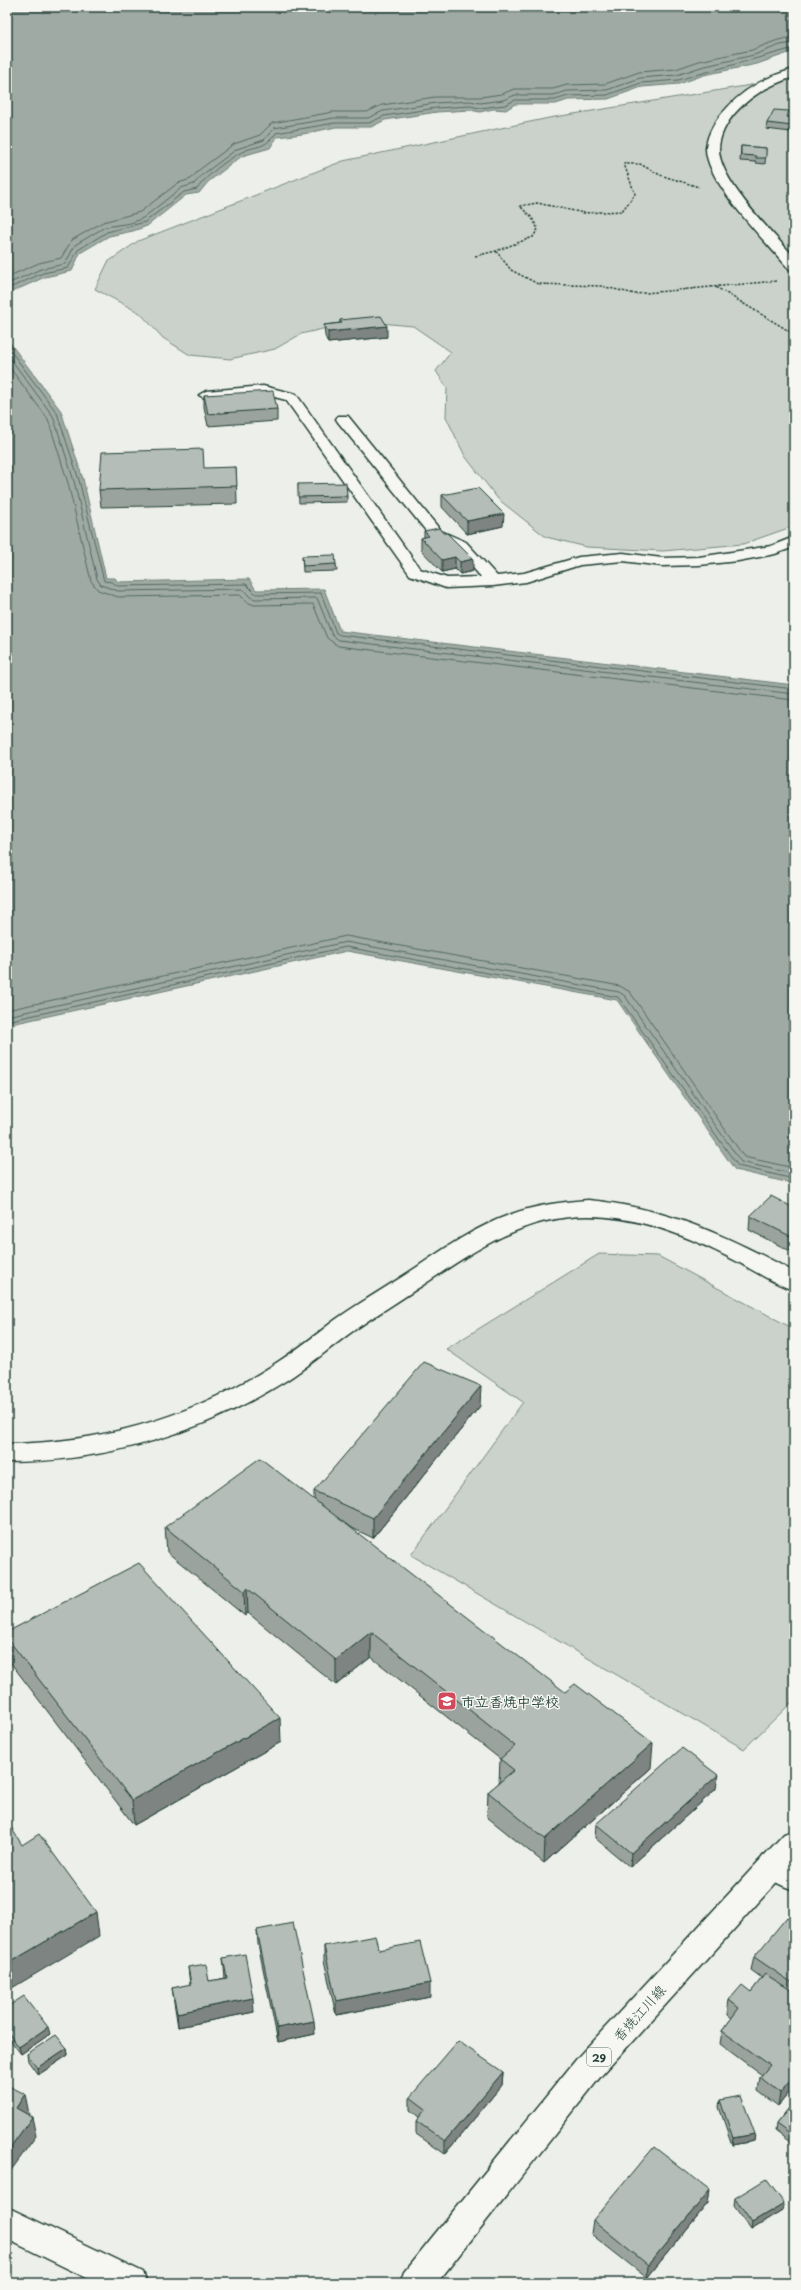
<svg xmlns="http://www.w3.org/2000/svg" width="801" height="2290" font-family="'Playpen Sans','Klee One',sans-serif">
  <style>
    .green { fill: #cbd2cc; stroke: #758880 }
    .water { fill: #9faaa4; stroke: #6c7e77 }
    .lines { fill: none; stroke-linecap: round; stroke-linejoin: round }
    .shore { stroke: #526961; stroke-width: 1 }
    .service-casing { stroke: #1f3d34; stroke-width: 3 }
    .minor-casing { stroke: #1f3d34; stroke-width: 3 }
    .tertiary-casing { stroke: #1f3d34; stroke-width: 3 }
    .primary-casing { stroke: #1f3d34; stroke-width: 3 }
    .path { stroke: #1f3d34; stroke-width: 1.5; stroke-dasharray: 2.5 1.5; stroke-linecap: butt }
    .service { fill: #f6f6f2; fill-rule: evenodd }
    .minor { fill: #f6f6f2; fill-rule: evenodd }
    .tertiary { fill: #f6f6f2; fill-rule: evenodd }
    .primary { fill: #f6f6f2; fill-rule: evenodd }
    .wall { fill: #9ba39e; stroke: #1f3d34 }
    .shaded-wall { fill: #7e8481; stroke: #1f3d34 }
    .building { fill: #b4bdb8; stroke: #1f3d34 }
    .labels { text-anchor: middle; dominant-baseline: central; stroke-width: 3; stroke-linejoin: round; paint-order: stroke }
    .shield { fill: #f6f6f2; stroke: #60746d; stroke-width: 1 }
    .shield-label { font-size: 11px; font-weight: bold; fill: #1f3d34 }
    .near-poi-label { font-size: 14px; font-weight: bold; fill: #1f3d34; stroke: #f6f6f2; text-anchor: start }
    .near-street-label { font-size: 14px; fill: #1f3d34; stroke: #f6f6f2 }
  </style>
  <rect width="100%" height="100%" fill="#edefea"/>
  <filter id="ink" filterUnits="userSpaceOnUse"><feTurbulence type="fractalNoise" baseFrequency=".025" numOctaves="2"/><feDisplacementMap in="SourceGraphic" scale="8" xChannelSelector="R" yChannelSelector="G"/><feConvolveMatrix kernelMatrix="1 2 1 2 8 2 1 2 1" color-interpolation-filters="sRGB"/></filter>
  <g filter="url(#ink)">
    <!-- green -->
    <path class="green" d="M794,78V526L743,544L663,551L587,547L546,537L498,499L465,456L446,417L447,388L436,371L451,352L413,326L357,321L301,334L275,349L230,359L190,355L163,338L140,313L95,289L108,262L138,241L343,161L549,118Z
      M599,1254L658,1256L794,1329V1700L744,1749L411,1555L523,1402L446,1349Z"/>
    <!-- water -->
    <path class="water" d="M7,7H794V51L757,64L704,75L679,84L642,87L608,99L568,100L556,104H515L506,110L493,109L480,112L470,110L437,112L385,120L371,127H336L303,134L277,137L270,148L242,156L208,182L199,193L186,195L147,226L133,231L109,236L80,253L72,271L45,277L7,294Z
      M7,339L61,411L83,479L106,578H115L118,582L249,579L256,590L324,589L340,631L794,685V1184L735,1170L617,1000L347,951L7,1025Z"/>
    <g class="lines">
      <!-- shore -->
      <path class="shore" d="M7,277L39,263L61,258L72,240L103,222L140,212L178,183L191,179L199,170L234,144L260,135L272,123L333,112H367L382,105L435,97H480L502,94L514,89H553L567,85L605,84L639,72L676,69L699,61L752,50L778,40L794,37
        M7,284L41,269L65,264L75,245L105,227L131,223L143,218L181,188L194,184L202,175L237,149L264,140L274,128L334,118H368L383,111L436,103L470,101L480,103L503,100L515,95H554L567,91L607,90L640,78L677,75L701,67L754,55L780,45L794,43
        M7,289L43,273L68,268L78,250L107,232L145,222L184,192L197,189C207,175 224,162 240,153C256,144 263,151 276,133L335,123H369L384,116L436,108L470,106L480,108L505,105L515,100H555L568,96L607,95L641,83L678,80L794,48
        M7,346L57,413L79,480L104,581L112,582L118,586L246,584L256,594L321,593L336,633L340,635L794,689
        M7,354L53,416L74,481L97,579L101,585L118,591L243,589L250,597L255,599L317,598L332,635L339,640L794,694
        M7,364L48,419L68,483L91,581L98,590L118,597L240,595L247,602L254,605L313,604L327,638L338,646L794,700
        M7,1010L346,936L620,986L630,992L744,1157L794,1168
        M7,1016L346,942L619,992L625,996L741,1162L794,1174
        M7,1021L346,947L618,997L738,1166L794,1179"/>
      <defs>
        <path id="service" d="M263,386L296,394L420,569L447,578L481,577L456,548L431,537L338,422L336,419L338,416H348L441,531L466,542L497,576L524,573L579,557L623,553L662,558L699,557L771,546L794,537V547L775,554L738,561L699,565L662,566L623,561L580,565L526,582L493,586L446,588L410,575L286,400L263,394L206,399L199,395L206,391Z"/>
        <path id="minor" d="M588,1200C664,1207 728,1236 794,1272V1290C774,1284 755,1271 736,1261C691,1237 639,1216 588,1216C525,1216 476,1249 426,1283C402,1299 377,1314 353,1331C331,1347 310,1365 287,1380C203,1433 106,1462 7,1462V1444C101,1443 190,1418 270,1367C293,1353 314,1336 335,1320C362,1301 390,1285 417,1267C446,1247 476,1227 509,1215C535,1205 561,1202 588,1200Z
          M773,1853L794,1863V1890C780,1885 765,1879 759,1865L763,1856Z
          M7,2207L143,2272L147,2283H97L7,2239Z"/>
        <path id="tertiary" d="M794,69V77C771,84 751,95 735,113C727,122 719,136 719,149C719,181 773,233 794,257V270L789,269C767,243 705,181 706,148C707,133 717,118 727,108C745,88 768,76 794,69Z"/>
        <path id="primary" d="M794,1831V1863L601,2076L437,2283H400L404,2272L579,2056L784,1834Z"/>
      </defs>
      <!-- service casing -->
      <use href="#service" class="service-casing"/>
      <!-- minor casing -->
      <use href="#minor" class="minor-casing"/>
      <!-- tertiary casing -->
      <use href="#tertiary" class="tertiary-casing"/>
      <!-- primary casing -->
      <use href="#primary" class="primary-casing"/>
      <!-- path -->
      <path class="path" d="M496,251L511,270L538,284L601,286L635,294L776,281
        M475,256L496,251L533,237L538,229L532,218L520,206L537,203L584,213L622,211L635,194L624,164H640L660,175L699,187
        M716,287L794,334"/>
      <!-- service -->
      <use href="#service" class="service"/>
      <!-- minor -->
      <use href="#minor" class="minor"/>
      <!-- tertiary -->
      <use href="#tertiary" class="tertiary"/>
      <!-- primary -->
      <use href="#primary" class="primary"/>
    </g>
    <!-- wall -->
    <path class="wall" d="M789,117L794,118L791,132L766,129L767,123Z
      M741,146L766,148L765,164L756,163V162L740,161Z
      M340,320L387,337L328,343L325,336L324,325L340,323Z
      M204,395L277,409V421L208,426L204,407Z
      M236,467L237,504L101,507L99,490Z
      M298,484L347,496V502L299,503Z
      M442,495L503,526L467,534L442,507Z
      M424,531L473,571L460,574L455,569L442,572L421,550V538L424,537Z
      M302,556L336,564L337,571L303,572Z
      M794,1208V1253L749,1230L750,1216Z
      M480,1406L373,1538L348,1526L651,1768L544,1863L487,1817L488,1792L499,1783L500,1759L371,1657L336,1685L248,1613L245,1616L167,1552L165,1527L314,1501V1491Z
      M7,1632L281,1742L134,1825L7,1658Z
      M716,1789L630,1867L595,1838L596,1824Z
      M794,1921V2087L778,2106L758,2091L760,2077L762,2075L720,2044L722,2031L732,2018L727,2014L729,2000L751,1992L762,1978L751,1970L754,1957Z
      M257,1930L315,2034L278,2042L258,1944Z
      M324,1946L379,1950L430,1997L336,2015L324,1960Z
      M223,1958L254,2012L178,2027L174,2002L172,1988L190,1985L188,1967L209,1981L225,1978Z
      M7,2007L50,2034L21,2054L7,2036Z
      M67,2048L68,2055L38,2075L28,2061L27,2054Z
      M503,2072L502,2085L445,2154L416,2134V2121L419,2117L410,2110V2097Z
      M720,2100L755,2134L754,2141L732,2145L719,2107Z
      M794,2102V2145L775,2131L776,2124Z
      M710,2190L708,2203L647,2278L591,2234L593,2220Z
      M735,2198L782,2210L751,2229L734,2205Z"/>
    <!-- shaded-wall -->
    <path class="shaded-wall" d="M794,122V127L791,132L792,126Z
      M387,326V337L328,343V332Z
      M504,514L503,526L467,534V521Z
      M455,557V569L442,572V560Z
      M473,559V571L460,574V562Z
      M481,1386L480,1406L373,1538V1518Z
      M247,1588L248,1613L245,1616L244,1591Z
      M371,1632V1657L336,1685V1660Z
      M280,1718L281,1742L134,1825L132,1800Z
      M653,1743L651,1768L544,1863L545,1839Z
      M718,1775L716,1789L630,1867L631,1853Z
      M96,1912L99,1936L7,1991V1964Z
      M430,1983V1997L336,2015V2001Z
      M253,1998L254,2012L178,2027L177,2013Z
      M314,2021L315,2034L278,2042L277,2028Z
      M48,2027L50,2034L21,2054L19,2047Z
      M67,2048L68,2055L38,2075L37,2068Z
      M503,2072L502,2085L445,2154V2141Z
      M794,2076V2087L778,2106L780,2093Z
      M25,2094L29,2114L19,2127L16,2108Z
      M32,2117L36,2136L7,2176V2152Z
      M755,2134L754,2141L732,2145L733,2138Z
      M710,2190L708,2203L647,2278L648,2265Z
      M784,2203L782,2210L751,2229L752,2222Z"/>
    <!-- building -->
    <path class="building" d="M774,110L789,111L787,117L794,118V122L792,126L767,123Z
      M741,146L766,148V158H756V156L741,155Z
      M381,316L387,326L328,332L324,325L342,323L340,320Z
      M273,391L277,409L208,414L204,395Z
      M203,449L204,468L236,467L237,486L99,490L102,452Z
      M346,483L347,496L298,497V484Z
      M478,488L504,514L467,521L442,495Z
      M439,528L443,533H447L473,559L460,562L455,557L442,560L421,538L429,536L424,531Z
      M335,555L336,564L303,566L302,556Z
      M771,1196L794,1208V1238L750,1216Z
      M424,1362L481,1386L373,1518L314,1491Z
      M260,1458L565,1692L575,1684L653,1743L545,1839L488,1792L514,1770L500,1759L515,1746L371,1632L336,1660L247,1588L244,1591L165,1527Z
      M139,1563L280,1718L132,1800L7,1638V1632Z
      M682,1748L718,1775L631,1853L596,1824Z
      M7,1821L22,1845L39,1834L96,1912L7,1964Z
      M787,1917L794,1921V1984L754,1957Z
      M293,1923L314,2021L277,2028L257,1930Z
      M375,1936L379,1950L420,1942L430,1983L336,2001L324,1946Z
      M245,1954L253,1998L177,2013L172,1988L191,1984L188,1967L206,1964L209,1981L227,1978L223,1958Z
      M765,1974L794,1992V2076L780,2093L760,2077L770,2065L722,2031L739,2008L729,2000L742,1985L751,1992Z
      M24,1996L48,2027L19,2047L7,2031V2007Z
      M56,2035L67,2048L37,2068L27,2054Z
      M458,2041L503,2072L445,2141L416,2121L426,2109L410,2097Z
      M7,2085L25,2094L16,2108L32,2117L7,2152Z
      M741,2096L755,2134L733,2138L720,2100Z
      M794,2102V2137L776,2124Z
      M654,2147L710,2190L648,2265L593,2220Z
      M766,2179L784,2203L752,2222L735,2198Z
      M7,2277L14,2283H7Z"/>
  </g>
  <!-- icons -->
  <defs>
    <symbol id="school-square" viewBox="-11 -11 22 22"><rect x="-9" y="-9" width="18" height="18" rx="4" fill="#d1495b" stroke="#f6f6f2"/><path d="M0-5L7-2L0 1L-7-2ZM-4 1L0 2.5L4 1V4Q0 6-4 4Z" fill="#fff"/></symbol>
  </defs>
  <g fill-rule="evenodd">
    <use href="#school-square" x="436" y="1690" width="22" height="22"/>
  </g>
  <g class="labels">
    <!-- shield labels -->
    <rect class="shield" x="587" y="2048" width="24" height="18" rx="3"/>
    <g class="shield-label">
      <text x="599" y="2057">29</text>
    </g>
    <!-- near-poi labels -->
    <g class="near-poi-label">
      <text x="461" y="1701">市立香焼中学校</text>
    </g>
    <!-- near-street labels -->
    <g class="near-street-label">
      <text transform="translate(639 2013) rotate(-48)">香焼江川線</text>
    </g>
  </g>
  <!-- margin -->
  <rect width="801" height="2290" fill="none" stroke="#f6f6f2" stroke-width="24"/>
  <rect x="12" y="12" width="777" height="2266" fill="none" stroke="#1f3d34" stroke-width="1.5" filter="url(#ink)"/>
</svg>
